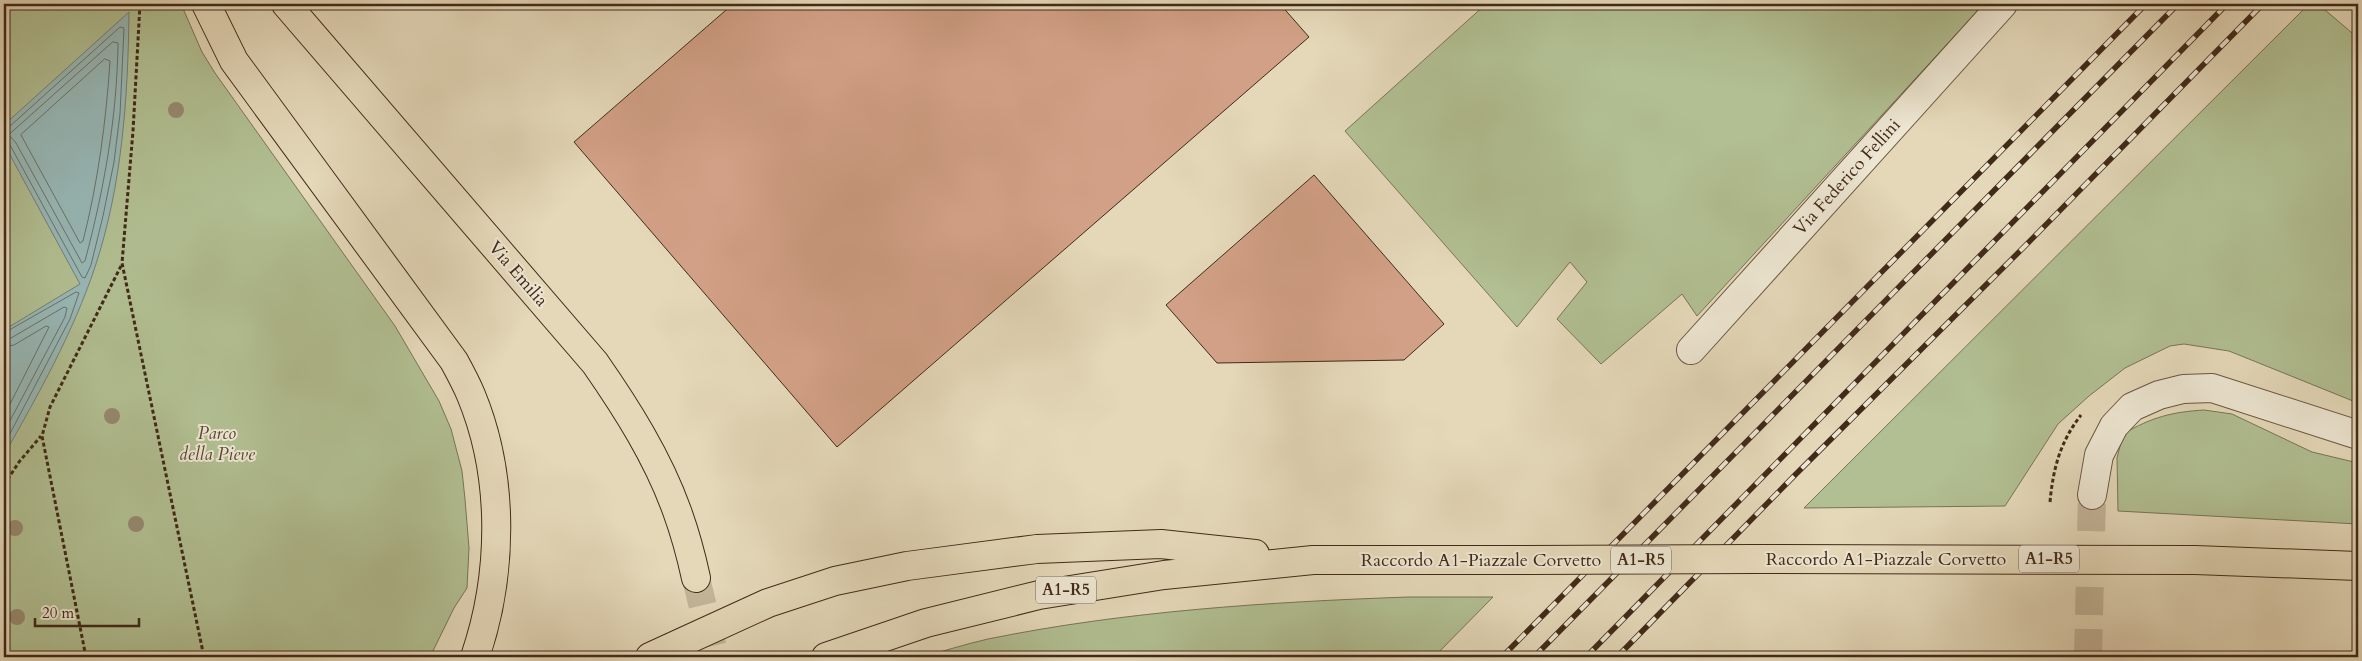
<svg xmlns="http://www.w3.org/2000/svg" width="2362" height="661" font-family="Cardo,serif">
  <style>
    .green { fill: #b1bf92; stroke: #797456 }
    .water { fill: #97b8b7; stroke: #757f78 }
    .lines { fill: none; stroke-linecap: round; stroke-linejoin: round }
    .shore { stroke: #6c7168; stroke-width: 1 }
    .building { fill: #d2a086; stroke: #412a19 }
    .minor-tunnel { stroke: #c3b599; stroke-width: 28; stroke-dasharray: 28 14; stroke-linecap: butt }
    .major-tunnel { stroke: #c3b599; stroke-width: 28; stroke-dasharray: 28 14; stroke-linecap: butt }
    .minor-casing { stroke: #6a5641; stroke-width: 30 }
    .major-casing { stroke: #412a19; stroke-width: 30 }
    .highway-casing { stroke: #412a19; stroke-width: 30 }
    .path { stroke: #412a19; stroke-width: 3; stroke-dasharray: 4 2.5; stroke-linecap: butt }
    .minor { stroke: #ede6d2; stroke-width: 28 }
    .major { stroke: #e4d8b9; stroke-width: 28 }
    .highway { stroke: #e4d8b9; stroke-width: 28 }
    .rail-casing { stroke: #412a19; stroke-width: 5.5 }
    .rail { stroke: #ede6d2; stroke-width: 4; stroke-dasharray: 11; stroke-linecap: butt }
    .highway-bridge-casing { stroke: #412a19; stroke-width: 30; stroke-linecap: butt }
    .highway-bridge { stroke: #e4d8b9; stroke-width: 28 }
    .tree { fill: #96896e }
    .labels { text-anchor: middle; dominant-baseline: central; stroke-width: 4; stroke-linejoin: round; paint-order: stroke }
    .shield { fill: #ede6d2; stroke: #756250; stroke-width: 1 }
    .shield-label { font-size: 16px; font-weight: bold; fill: #412a19 }
    .street-label { font-size: 18px; fill: #412a19; stroke: #ede6d2 }
    .park-label { font-size: 18px; font-style: italic; fill: #574831; stroke: #ede6d2 }
  </style>
  <rect width="100%" height="100%" fill="#e4d8b9"/>
  <filter id="stains"><feTurbulence type="fractalNoise" baseFrequency=".004" numOctaves="4"/><feColorMatrix values="0 0 0 0 .2 0 0 0 0 .09 0 0 0 0 .02 0 0 0 .5 -.17"/></filter>
  <radialGradient id="worn" r=".72"><stop offset=".6" stop-color="#630" stop-opacity="0"/><stop offset="1" stop-color="#630" stop-opacity=".3"/></radialGradient>
  <!-- green -->
  <path class="green" d="M4,4H181L202,52L215,73L395,326L439,401L451,429L462,471L465,499L469,548L467,588L454,608L430,657H4Z
    M1486,4H1984L1697,316L1682,294L1601,364L1557,319L1587,282L1570,262L1517,327L1345,131Z
    M2309,4H2318L2358,38V403L2229,351L2184,344L2170,346L2125,368L2089,396L2058,424L2005,506L1804,508Z
    M2204,410L2232,414L2312,452L2358,463V524L2118,511L2117,458L2123,434C2152,417 2172,412 2204,410Z
    M1408,597H1493L1434,657H922C944,651 966,644 988,639C1126,611 1268,602 1408,597Z"/>
  <!-- water -->
  <path class="water" d="M129,12C128,98 122,186 95,267C73,333 38,395 4,455V330L80,284L4,144V125Z"/>
  <g class="lines">
    <!-- shore -->
    <path class="shore" d="M113,42L118,43C117,118 104,189 85,261L82,263L16,143L9,135Z
      M105,59L110,61C106,122 98,182 83,241L80,243L21,135Z
      M4,128L9,127L120,27L124,28L120,114L114,162L103,216L91,265L85,278L82,277L10,145L4,142
      M4,333L76,292L79,293L70,319L4,445
      M4,340L11,338L64,307L67,308L65,317L4,432
      M4,347L14,345L46,326L49,327L4,416"/>
  </g>
  <!-- building -->
  <path class="building" d="M733,4H1280L1309,37L837,447L574,142Z
    M1314,175L1444,324L1404,360L1217,363L1166,305Z"/>
  <g class="lines">
    <!-- minor-tunnel -->
    <path class="minor-tunnel" d="M2088,657L2092,495"/>
    <!-- major-tunnel -->
    <path class="major-tunnel" d="M696,578L715,657"/>
    <defs>
      <path id="minor" d="M1691,350L2003,4
        M2092,495L2099,455L2114,426L2132,407L2159,395L2183,389L2212,388L2358,435"/>
      <path id="major" d="M286,4L595,363C627,409 658,458 677,511C685,533 691,555 696,578"/>
      <path id="highway" d="M206,4L234,61L454,361C460,372 466,383 471,395C505,477 503,575 475,657
        M1753,559L2195,560L2358,566
        M650,657L768,603L835,581L907,566L1037,549L1161,544L1255,554
        M826,657L926,623L1039,595L1164,575L1313,560H1529"/>
    </defs>
    <!-- minor casing -->
    <use href="#minor" class="minor-casing"/>
    <!-- major casing -->
    <use href="#major" class="major-casing"/>
    <!-- highway casing -->
    <use href="#highway" class="highway-casing"/>
    <!-- path -->
    <path class="path" d="M140,4L133,131L122,263L204,657
      M4,485L19,462L41,436
      M2050,502C2053,469 2060,442 2081,415
      M86,657L42,436L50,407L122,264"/>
    <!-- minor -->
    <use href="#minor" class="minor"/>
    <!-- major -->
    <use href="#major" class="major"/>
    <!-- highway -->
    <use href="#highway" class="highway"/>
    <defs>
      <path id="rail" d="M1502,657L2146,4
        M1534,657L2178,4
        M1586,657L2227,4
        M1617,657L1795,475L2024,247L2263,4"/>
    </defs>
    <!-- rail casing -->
    <use href="#rail" class="rail-casing"/>
    <!-- rail -->
    <use href="#rail" class="rail"/>
    <defs>
      <path id="highway-bridge" d="M1529,560L1753,559"/>
    </defs>
    <!-- highway-bridge casing -->
    <use href="#highway-bridge" class="highway-bridge-casing"/>
    <!-- highway-bridge -->
    <use href="#highway-bridge" class="highway-bridge"/>
  </g>
  <!-- trees -->
  <g class="tree">
    <circle cx="176" cy="110" r="8"/>
    <circle cx="112" cy="416" r="8"/>
    <circle cx="136" cy="524" r="8"/>
    <circle cx="15" cy="528" r="8"/>
    <circle cx="17" cy="617" r="8"/>
  </g>
  <g class="labels">
    <!-- shield labels -->
    <g class="shield">
      <rect x="2019" y="545.5" width="60" height="27" rx="4"/>
      <rect x="1611" y="546.5" width="60" height="27" rx="4"/>
      <rect x="1036" y="576.5" width="60" height="27" rx="4"/>
    </g>
    <g class="shield-label">
      <text x="2049" y="559">A1-R5</text>
      <text x="1641" y="560">A1-R5</text>
      <text x="1066" y="590">A1-R5</text>
    </g>
    <!-- street labels -->
    <g class="street-label">
      <text transform="translate(1847 177) rotate(-48)">Via Federico Fellini</text>
      <text transform="translate(518 274) rotate(49)">Via Emilia</text>
      <text x="1886" y="559">Raccordo A1-Piazzale Corvetto</text>
      <text x="1481" y="560">Raccordo A1-Piazzale Corvetto</text>
    </g>
    <!-- park labels -->
    <g class="park-label">
      <text x="217" y="433">Parco<tspan x="217" dy="21">della Pieve</tspan></text>
    </g>
  </g>
  <!-- margin -->
  <rect width="2362" height="661" fill="none" stroke="#e4d8b9" stroke-width="20"/>
  <rect x="5" y="5" width="2352" height="651" fill="none" stroke="#412a19" stroke-width="2.5"/>
  <rect x="10" y="10" width="2342" height="641" fill="none" stroke="#412a19"/>
  <!-- scale -->
  <path d="M35 618v8h104v-8" fill="none" stroke="#412a19" stroke-width="2.5"/>
  <text x="42" y="618" font-size="15" fill="#412a19" stroke="#ede6d2" stroke-width="4" paint-order="stroke">20 m</text>
  <rect width="100%" height="100%" filter="url(#stains)"/>
  <rect width="100%" height="100%" fill="url(#worn)"/>
</svg>
